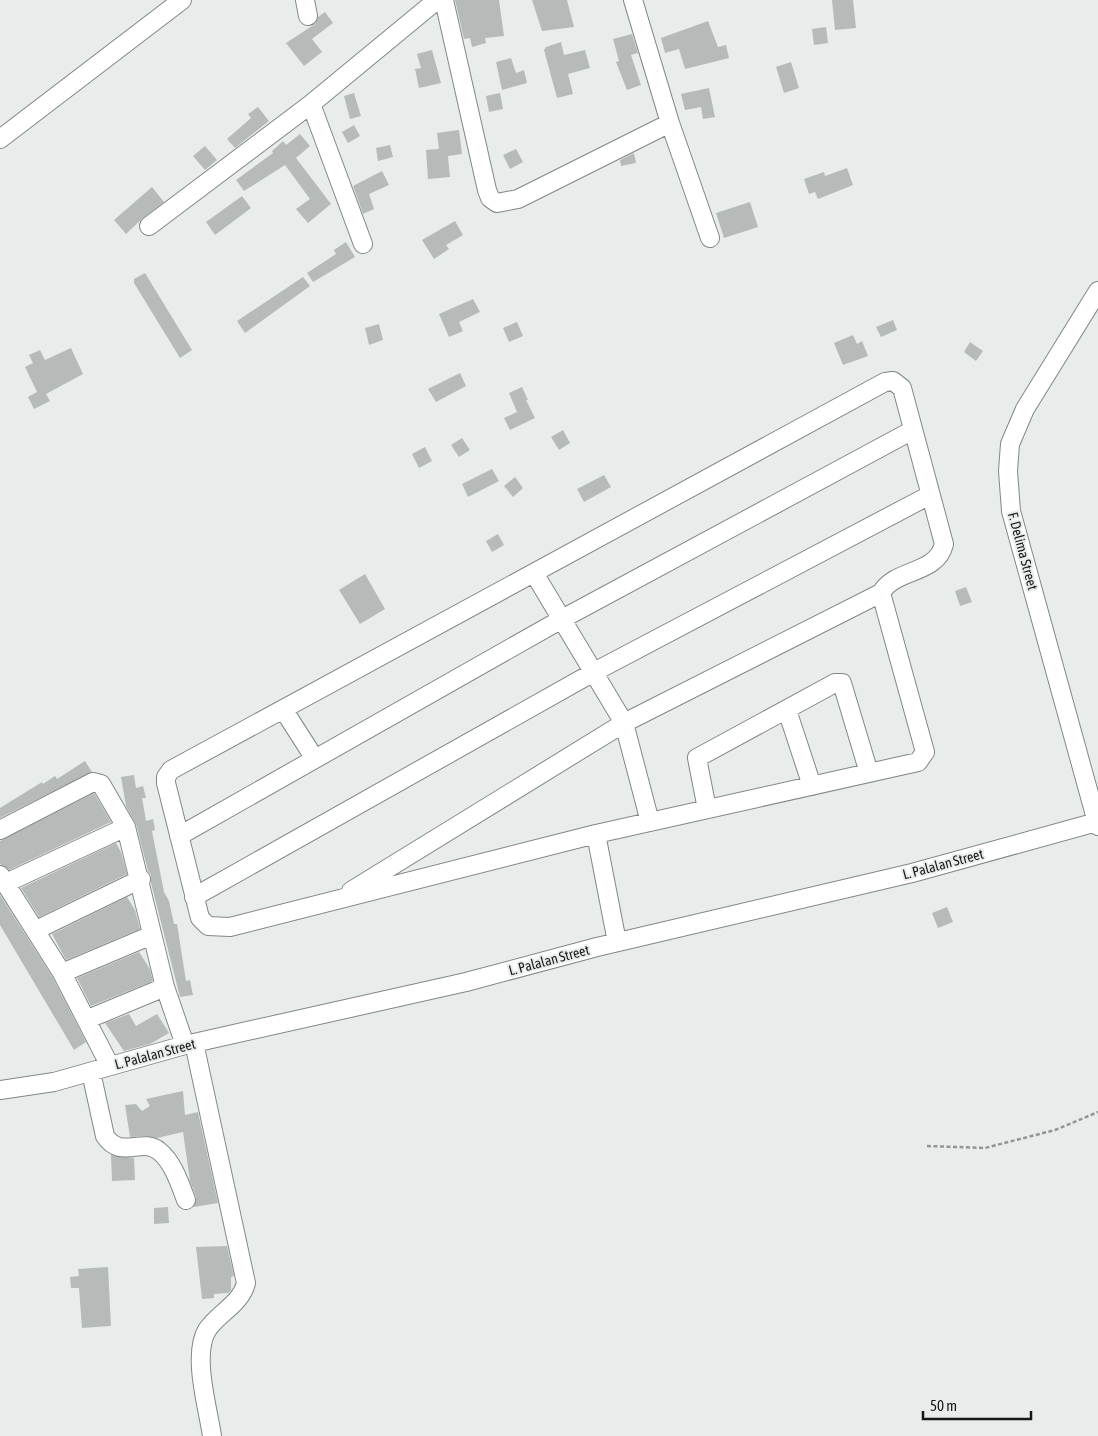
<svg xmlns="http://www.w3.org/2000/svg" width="1098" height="1436" font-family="'Asap Condensed',sans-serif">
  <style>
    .building { fill: #b6bbba }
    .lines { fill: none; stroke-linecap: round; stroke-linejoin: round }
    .minor-casing { stroke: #828786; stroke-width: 20 }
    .path { stroke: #929595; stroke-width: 2.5; stroke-dasharray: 4 2.5; stroke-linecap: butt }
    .minor { stroke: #fff; stroke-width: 18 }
    .labels { text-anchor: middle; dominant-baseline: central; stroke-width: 4; stroke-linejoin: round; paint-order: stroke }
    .street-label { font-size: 14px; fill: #161717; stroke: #e8edec }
  </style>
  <rect width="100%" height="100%" fill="#e8edec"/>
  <!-- building -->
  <path class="building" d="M455,0H499L504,36L485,38L486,43L472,47L470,38L464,39Z
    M532,0H567L574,27L542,31Z
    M832,0H853L856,28L835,30Z
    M325,12L333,23L312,39L322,52L304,66L286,43L315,24L318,17Z
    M708,21L718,47L726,45L729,58L685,69L679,49L665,53L661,38Z
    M826,27L828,43L814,45L812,29Z
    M632,34L638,53L631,55L641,85L627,90L616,62L619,61L613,39Z
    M561,42L564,55L585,50L590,68L568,74L573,94L557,98L544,50L546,47Z
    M432,50L441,83L419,88L415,69L421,68L417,54Z
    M511,58L516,73L524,70L527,83L502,90L496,62Z
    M791,62L799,88L784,93L776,67Z
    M709,88L715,117L703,119L701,107L685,110L681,94Z
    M354,93L361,116L350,119L344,96Z
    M500,93L503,109L489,112L486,96Z
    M258,107L269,121L235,148L227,139L251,118L248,114Z
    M354,125L360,136L348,143L342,132Z
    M459,130L462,154L448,156L450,177L428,179L426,150L439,149L437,133Z
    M300,134L310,146L296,158L331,204L308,223L296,209L310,199L285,165L244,191L236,180L273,153L272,151L283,141L286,145Z
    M390,145L393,157L378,161L376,148Z
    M205,146L217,160L205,170L193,156Z
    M516,149L523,162L510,169L503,155Z
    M634,153L636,163L621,166L620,160Z
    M847,168L853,185L818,199L815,192L809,194L804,179L824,172L825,176Z
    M382,171L389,185L369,194L374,209L363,214L353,186Z
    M152,187L164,202L143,218L126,234L114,220Z
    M242,196L251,208L215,235L206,222Z
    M750,202L758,227L724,238L716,213Z
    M455,221L463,235L446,245L449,249L434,259L422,240Z
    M346,242L355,257L313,282L307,273L336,254L334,250Z
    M145,273L192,350L180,358L134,283V279Z
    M303,277L310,286L245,333L237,321Z
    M473,299L480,312L459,322L463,331L449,337L439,314Z
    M893,320L897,330L881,337L876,327Z
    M517,322L523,336L509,342L503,328Z
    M379,324L383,340L369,345L365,328Z
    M853,335L857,344L862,341L868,356L843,365L834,343Z
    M970,342L983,351L976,361L964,352Z
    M71,348L83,374L46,394L50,401L34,409L28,397L37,392L25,367L33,363L29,355L40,350L45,360Z
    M460,373L466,386L436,402L428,389Z
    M522,387L528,400H526L535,418L510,430L504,418L517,412L509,393Z
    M563,430L570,443L559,450L551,437Z
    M462,438L470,450L459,457L451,445Z
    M425,447L432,461L419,468L412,454Z
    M492,469L499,481L468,497L462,484Z
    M604,475L611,487L584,502L577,489Z
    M515,477L523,488L513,497L504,486Z
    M498,534L504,545L492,552L486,541Z
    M365,574L385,609L360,624L339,590Z
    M966,587L972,602L960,606L955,591Z
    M85,761L92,772L0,818V808L42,782L43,784L55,776L57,779Z
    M134,775L136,788L143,786L146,798H142L146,821L153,819L155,830L152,831L164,892L169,901L174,924H177L186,981L190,980L193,995L180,997L151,883V875L148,871L136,824L126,806L121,777Z
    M94,793L111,822L9,870L0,864V841Z
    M116,843L121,852L127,874L39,917L21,888Z
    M0,895L53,978L86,1042L74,1050L0,925Z
    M127,897L135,910L140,929L66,960L52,934Z
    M947,907L953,922L938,928L932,913Z
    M139,952L150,969L153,981L91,1006L77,978Z
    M129,1014L136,1026L157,1014L169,1033L150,1044L124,1051L105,1023Z
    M183,1091L185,1115L198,1112L218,1203L194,1207L196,1197L190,1181L183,1132L157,1138L145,1136L130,1137L125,1105L136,1104L142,1111L150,1106L146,1099Z
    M111,1155L134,1158L135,1180L112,1181Z
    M168,1207L169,1223L154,1224V1208Z
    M227,1246L234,1276L231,1277V1290L228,1293L214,1294V1298L202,1299L196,1247Z
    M108,1267L111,1326L82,1328L79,1288H71L70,1277L79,1276L78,1269Z"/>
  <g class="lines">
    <defs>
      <path id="minor" d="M305,0L308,16
        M444,0L487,190L490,198L497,203L518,199L670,123L633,0
        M311,104L363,244
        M670,123L710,238
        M0,139L182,0
        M149,226L311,104L437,0
        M1098,291L1025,409L1010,444L1008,471L1011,511L1098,826
        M893,381L902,388L944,544C937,575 895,568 881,593L925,752L918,762L596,834L230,927L208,926L200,918L166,783V777L171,770L885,382Z
        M534,573L624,723L650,822
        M283,709L315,759
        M787,710L812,786
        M707,809L697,758L835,683H842L869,773
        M0,830L93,782L101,784L126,827L165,987L185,1045
        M596,834L617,942
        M179,836L562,619L913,430
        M0,875L62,973L110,1066
        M6,883L126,827
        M351,891L624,723L881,593
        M194,897L594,672L930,495
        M36,930L141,879
        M62,973L152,935
        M88,1019L165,987
        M194,1043L246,1283C241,1304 218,1313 207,1330C192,1355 208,1408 212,1436
        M91,1072L105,1136C121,1160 142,1137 159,1151C173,1162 180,1184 186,1200
        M0,1090L54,1082L185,1045L466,982L597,947L912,873L1097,822"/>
    </defs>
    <!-- minor casing -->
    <use href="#minor" class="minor-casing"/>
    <!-- path -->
    <path class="path" d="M927,1146L985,1148L1055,1130L1098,1112"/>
    <!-- minor -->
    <use href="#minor" class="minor"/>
  </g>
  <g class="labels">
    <!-- street labels -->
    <g class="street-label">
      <text transform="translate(1023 551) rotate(75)">F. Delima Street</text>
      <text transform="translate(943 864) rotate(-15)">L. Palalan Street</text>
      <text transform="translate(549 960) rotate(-15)">L. Palalan Street</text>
      <text transform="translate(155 1054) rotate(-15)">L. Palalan Street</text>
    </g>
  </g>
  <!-- scale -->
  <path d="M923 1411v8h108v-8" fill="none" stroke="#161717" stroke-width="2.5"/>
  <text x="930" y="1411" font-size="15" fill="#161717" stroke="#e8edec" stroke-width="4" paint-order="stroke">50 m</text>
</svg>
